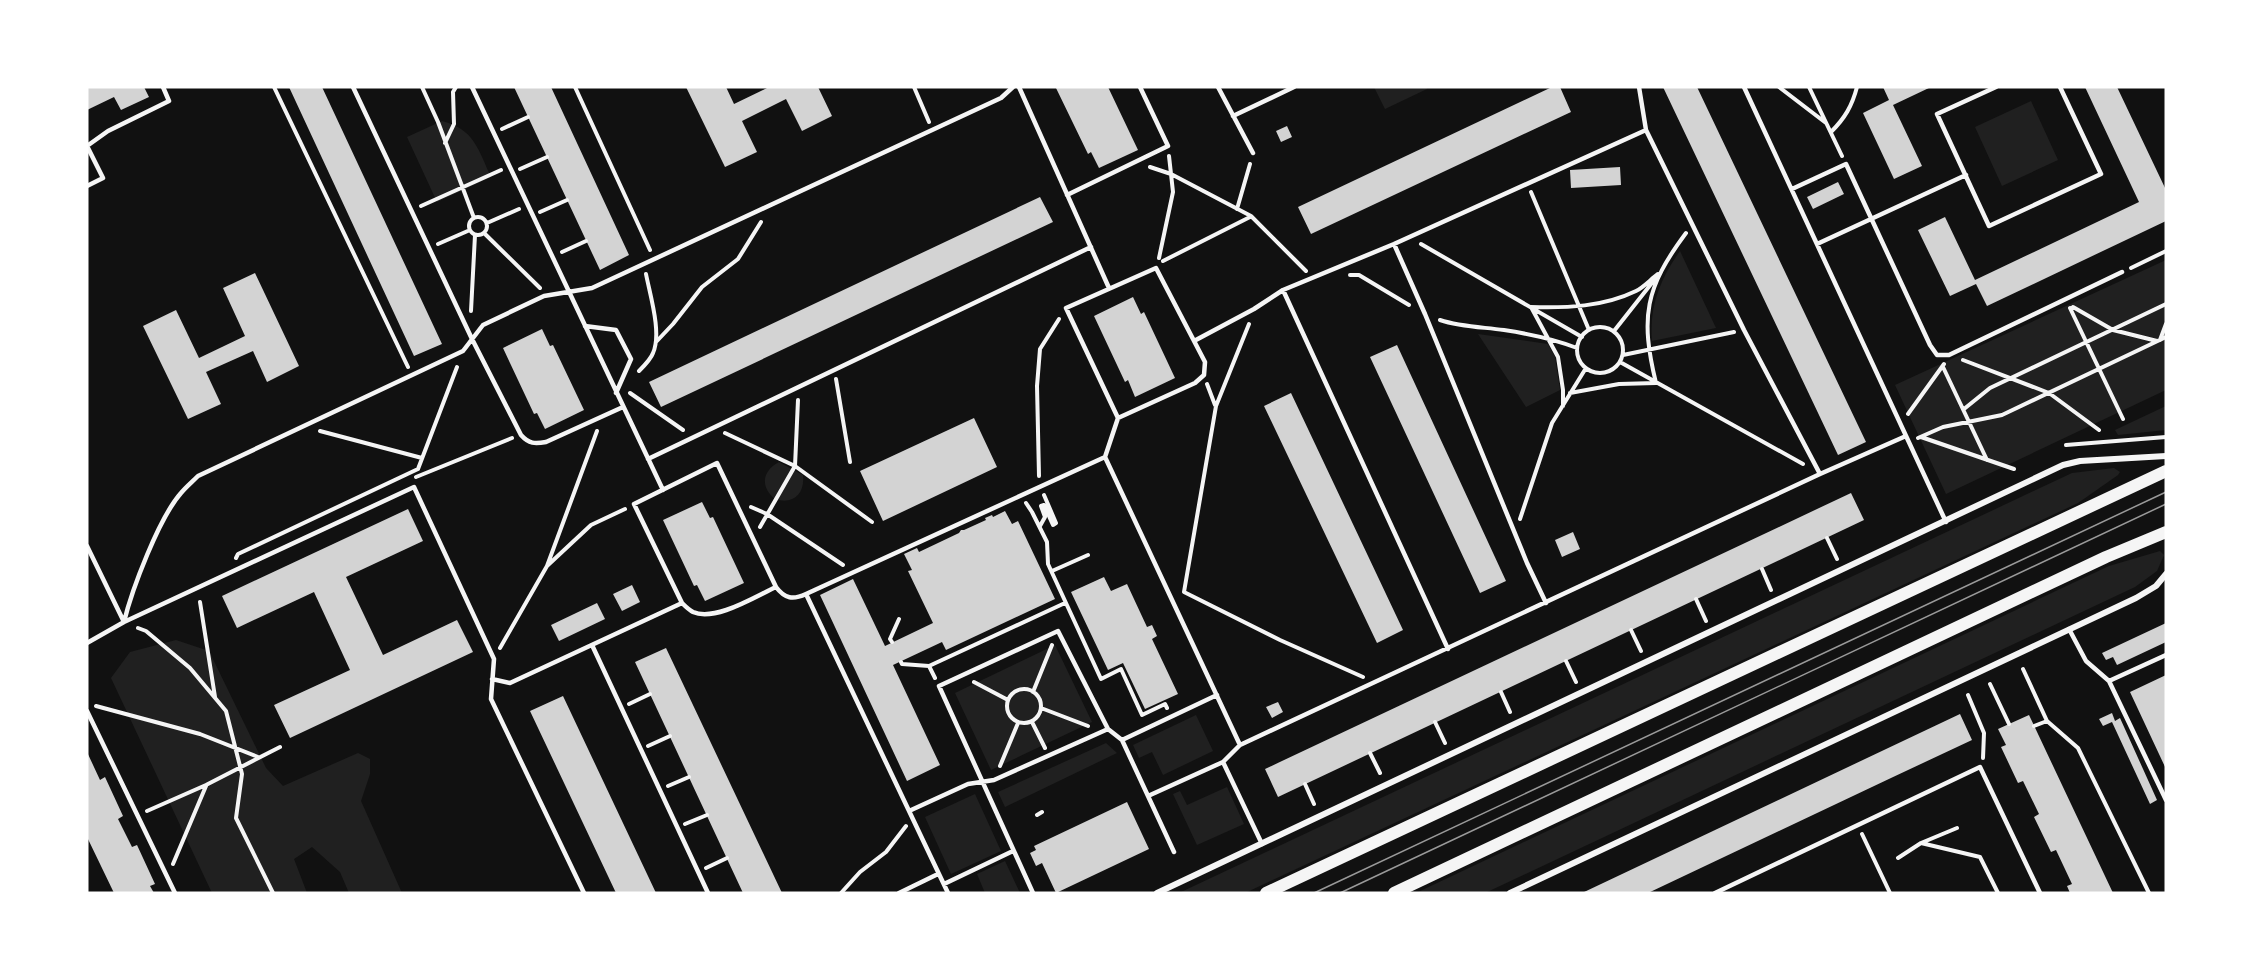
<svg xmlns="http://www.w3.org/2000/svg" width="2253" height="980" font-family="Lato,sans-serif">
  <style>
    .green { fill: #202020 }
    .building { fill: #d3d3d3 }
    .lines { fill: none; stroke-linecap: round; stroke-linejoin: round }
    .path { stroke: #f5f5f5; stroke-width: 4 }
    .service { stroke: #f5f5f5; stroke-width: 4.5 }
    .minor { stroke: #f5f5f5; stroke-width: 6 }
    .secondary { stroke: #f5f5f5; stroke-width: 12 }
    .tram { stroke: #9a9a9a; stroke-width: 1.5 }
  </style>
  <rect width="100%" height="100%" fill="#111"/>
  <!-- green -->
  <path class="green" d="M1374,87H1426L1427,89L1385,109Z
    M2031,101L2058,160L2002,186L1975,127Z
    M442,121C474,129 478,149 491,177L437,202L407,137Z
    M1680,251L1716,328L1652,341C1649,307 1660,279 1680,251Z
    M2166,260V390L1946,494L1895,385Z
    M1478,334L1548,344L1555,357L1560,390L1526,407Z
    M2166,406V430L2118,435L2115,430Z
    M779,462L803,475C805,494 793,505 775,499C760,487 762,471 779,462Z
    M2114,468L2120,472L2118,475L2078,503L1245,893H1179L2072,473Z
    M2160,551L2164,555L2157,571L2135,587L1485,893H1416L2109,566Z
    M176,640L209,651L266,768L283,786L358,753L370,759V774L361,801L402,893H349L340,872L312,847L294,859L307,893H212L111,678L130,652Z
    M1055,645L1092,722L991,770L955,693Z
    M1196,715L1213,751L1163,775L1152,752L1139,758L1133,745Z
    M1106,743L1117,753L1005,807L998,792Z
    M1227,787L1244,824L1197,845L1173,794L1180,791L1187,805Z
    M975,794L1001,851L951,874L925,817Z
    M1005,861L1020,893H985L977,874Z"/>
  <!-- building -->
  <path class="building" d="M87,87H144L149,97L121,110L114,97L87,110Z
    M289,87H322L442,344L414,356Z
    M514,87H551L629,255L600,270Z
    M686,87H726L734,104L769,87H818L832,116L802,131L786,99L742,121L757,152L725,167Z
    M1108,87L1138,150L1099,168L1091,152L1088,154L1056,88Z
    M1552,87H1560L1571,112L1311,234L1298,207Z
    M1663,87H1697L1866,442L1838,455Z
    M1883,87H1931L1893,105L1922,166L1894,179L1863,113L1889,100Z
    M2085,87H2117L2166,190V221L1987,306L1976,284L1950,296L1918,230L1945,217L1975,280L2139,202Z
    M1287,126L1292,137L1281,142L1276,131Z
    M1620,167L1621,185L1571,188L1570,170Z
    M1838,182L1844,194L1813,209L1807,197Z
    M1040,197L1053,222L661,407L649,382Z
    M255,273L299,366L267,382L253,351L206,372L221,404L188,419L143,326L176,310L199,358L245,336L223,288Z
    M1133,297L1141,314L1144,312L1175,378L1135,397L1128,380L1125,382L1094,316Z
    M542,329L550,346L553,345L584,410L545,429L537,413L534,414L503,348Z
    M1397,345L1506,581L1480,593L1370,357Z
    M1291,393L1403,630L1377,643L1264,406Z
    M974,418L997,467L883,521L860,471Z
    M1851,493L1864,520L1278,797L1265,769Z
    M702,502L710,518L713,517L744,583L705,601L697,585L694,586L663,520Z
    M408,509L423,541L346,577L383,655L457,620L473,652L290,738L274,705L350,670L314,592L237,628L222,596Z
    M1005,511L1012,524L1018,521L1055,599L946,650L942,642L893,665L940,765L907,781L820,595L853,579L885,646L933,623L908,571L912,570L904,554L917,548L919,552L959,533L961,530H964L986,520L985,518L992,515L993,517Z
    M1573,532L1580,549L1562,557L1555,540Z
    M1104,577L1111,591L1127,584L1147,627L1152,625L1157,636L1152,639L1178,694L1145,709L1123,663L1108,670L1071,592Z
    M632,585L640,602L622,611L613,594Z
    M597,603L605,619L559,641L551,625Z
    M2166,623V642L2117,665L2113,657L2106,660L2102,653Z
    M666,648L782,893H743L635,662Z
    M2166,675V769L2130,692Z
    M563,696L656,893H616L565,785L530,711Z
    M1278,702L1283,712L1272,718L1266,707Z
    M2112,713L2115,721L2120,718L2157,800L2150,804L2112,722L2103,726L2099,719Z
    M1960,714L1972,740L1891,778L1648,893H1582Z
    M2029,715L2113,893H2070L2067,886L2072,884L2056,850L2051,852L2034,817L2039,814L2023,781L2018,783L2001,747L2006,745L1998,729Z
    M87,752L100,780L105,777L123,816L118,819L132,847L137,845L155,884L150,886L154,893H114L87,837Z
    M1127,802L1149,849L1056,893L1042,863L1036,866L1030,853L1036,850L1034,846Z"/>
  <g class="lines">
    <!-- path -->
    <path class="path" d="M274,87L408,367
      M422,87L438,122L474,218
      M575,87L650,250
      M914,87L929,122
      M1779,87L1826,123
      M1809,87L1842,156
      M502,129L528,117
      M1831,132C1845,118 1852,106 1857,87
      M445,143L454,124L453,92L456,87
      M1150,167L1171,174L1251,216L1306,271
      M520,169L547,157
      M1531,192L1589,330
      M421,206L501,170
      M1237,209L1250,164
      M540,212L567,200
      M469 226a9 9 0 1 1 18 0a9 9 0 1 1-18 0Z
      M487,223L519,209
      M484,233L540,288
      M438,244L470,230
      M1421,244L1582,337
      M562,252L586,241
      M1159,258L1173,192L1169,156
      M1163,261L1250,217
      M2131,268L2166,251
      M1350,275H1359L1409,305
      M2073,307L2113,330L2157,341
      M2070,308L2123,419
      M471,311L475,235
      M1440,320C1461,327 1482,327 1504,330C1530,334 1554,339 1577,348
      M1249,324L1216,406L1184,592L1280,640L1363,677
      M1577 350a23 23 0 1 1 46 0a23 23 0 1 1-46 0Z
      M1614,331L1655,279
      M2160,340L2166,324
      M656,342L673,324L702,287L738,259L761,222
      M1623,355L1734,332
      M1963,360L2049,393L2099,430
      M1620,362L1803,464
      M1943,367L1987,460
      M639,371C644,366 651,359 653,353C662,333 650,295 646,274
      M836,379L850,462
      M1207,384L1215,405
      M630,393L683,430
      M1570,393L1619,384L1656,383C1640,317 1645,288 1686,233
      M1563,406V390L1558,357L1531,307C1567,308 1603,307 1636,291C1644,287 1651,279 1658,274
      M1964,409L1990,388L2166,304
      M1908,414L1944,364
      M320,431L422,458
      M725,433L795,466L872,522
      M1921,437L2014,469
      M1918,438L1943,427L2002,415L2166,337
      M2066,445L2166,437
      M418,469L457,367
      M1039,476L1037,386L1040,349L1059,319
      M416,477L512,438
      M1026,503L1032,512L1047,542L1048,564L1101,679L1121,669L1142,715L1165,704L1167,708
      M751,507L767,514L843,565
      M1520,519L1552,423L1586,368
      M1040,526L1045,517L1041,506L1044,505L1053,525L1056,523L1044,495
      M760,527L795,466L798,400
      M1827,538L1837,559
      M236,558L238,554L418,469
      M547,566L591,525L625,509
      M1762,569L1771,590
      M1052,571L1088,555
      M1696,599L1706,621
      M200,602L215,697
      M138,628L146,631L190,668L226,711L242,774L236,818L273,893
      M1631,630L1641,651
      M892,642L890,639L899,619
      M500,648L547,566L597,431
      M1566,661L1576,682
      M901,662L902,664L929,666L935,678
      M929,666L1065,603
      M2023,669L2047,721L2034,726
      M974,682L1008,700
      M1990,684L2009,724
      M1007 706a17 17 0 1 1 34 0a17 17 0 1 1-34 0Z
      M1033,692L1052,645
      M1501,692L1510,712
      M1968,695L1984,733L1983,758
      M629,704L650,694
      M96,706L200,734L258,757
      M1041,708L1088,726
      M2047,721L2078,748L2149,893
      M1032,722L1045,748
      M1435,722L1445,743
      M648,746L670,736
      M1370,753L1380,773
      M1000,766L1018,723
      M1305,784L1314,804
      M668,786L689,777
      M147,811L206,785L280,747
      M1037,815L1042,812
      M685,824L707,815
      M1862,834L1890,893
      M1921,843L1980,857L1998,893
      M1898,858L1921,843L1957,828
      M173,864L206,786
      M706,868L727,858
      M841,893L860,872L886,852L906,826"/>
    <!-- service -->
    <path class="service" d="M353,87L472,339L521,435C529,444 535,444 546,442L623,407
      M472,87L663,490
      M1019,87L1109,288
      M1218,87L1253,153
      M1639,87L1646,130L1744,330L1820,474
      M1744,87L1946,522
      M1996,87L1937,114L1989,226L2101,174L2060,87
      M1233,116L1294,87
      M87,186L103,178L87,146L108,131L169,101L163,87
      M1792,189L1846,164L1930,345L1937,355H1949L2122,272
      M1067,195L1168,146L1140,87
      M1394,244L1425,314L1527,563L1546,603
      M1817,244L1966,175
      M1283,290L1448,649
      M585,326L616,330L631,359L616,393
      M1194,341L1254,309L1283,290L1394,244L1646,130
      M1105,457L1240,745
      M648,459L1091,247
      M87,546L124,622L414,487L494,659L491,699L584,893
      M776,587C756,596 715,622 693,612C689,610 685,606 682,603L634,504L717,463L776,587C785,599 793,600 806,594L948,893
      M806,594L1105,457L1118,418L1195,383L1204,375L1205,362L1156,268L1066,308L1118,418
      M2069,629L2086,661L2109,681L2166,800
      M87,643L124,622C132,589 159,518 181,493C186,487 192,482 198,476L463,351L483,325L544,296L592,288L1001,98L1013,87
      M592,645L708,893
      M492,679L510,683L682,603
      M2109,681L2166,655
      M87,711L175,893
      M1122,740L1217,695
      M1223,762L1262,844
      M1148,796L1223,762L1240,745L1820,474L1906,436
      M909,811L968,784L994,780L1108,729
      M944,884L1013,851
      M899,893L938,874
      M1033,893L939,686L1058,631L1108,729L1122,740L1174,852
      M1715,893L1980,767L2040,893"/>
    <!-- minor -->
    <path class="minor" d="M1157,893L2063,465L2080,461L2166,456
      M1510,893L2136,598L2156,586L2166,574"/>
    <!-- secondary -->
    <path class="secondary" d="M1266,893L2166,471
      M1394,893L2106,557L2166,532"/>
    <!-- tram -->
    <path class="tram" d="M1314,893L2166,492
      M1340,893L2166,504"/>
  </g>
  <!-- border -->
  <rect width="2253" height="980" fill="none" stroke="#ffffff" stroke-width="177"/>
</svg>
